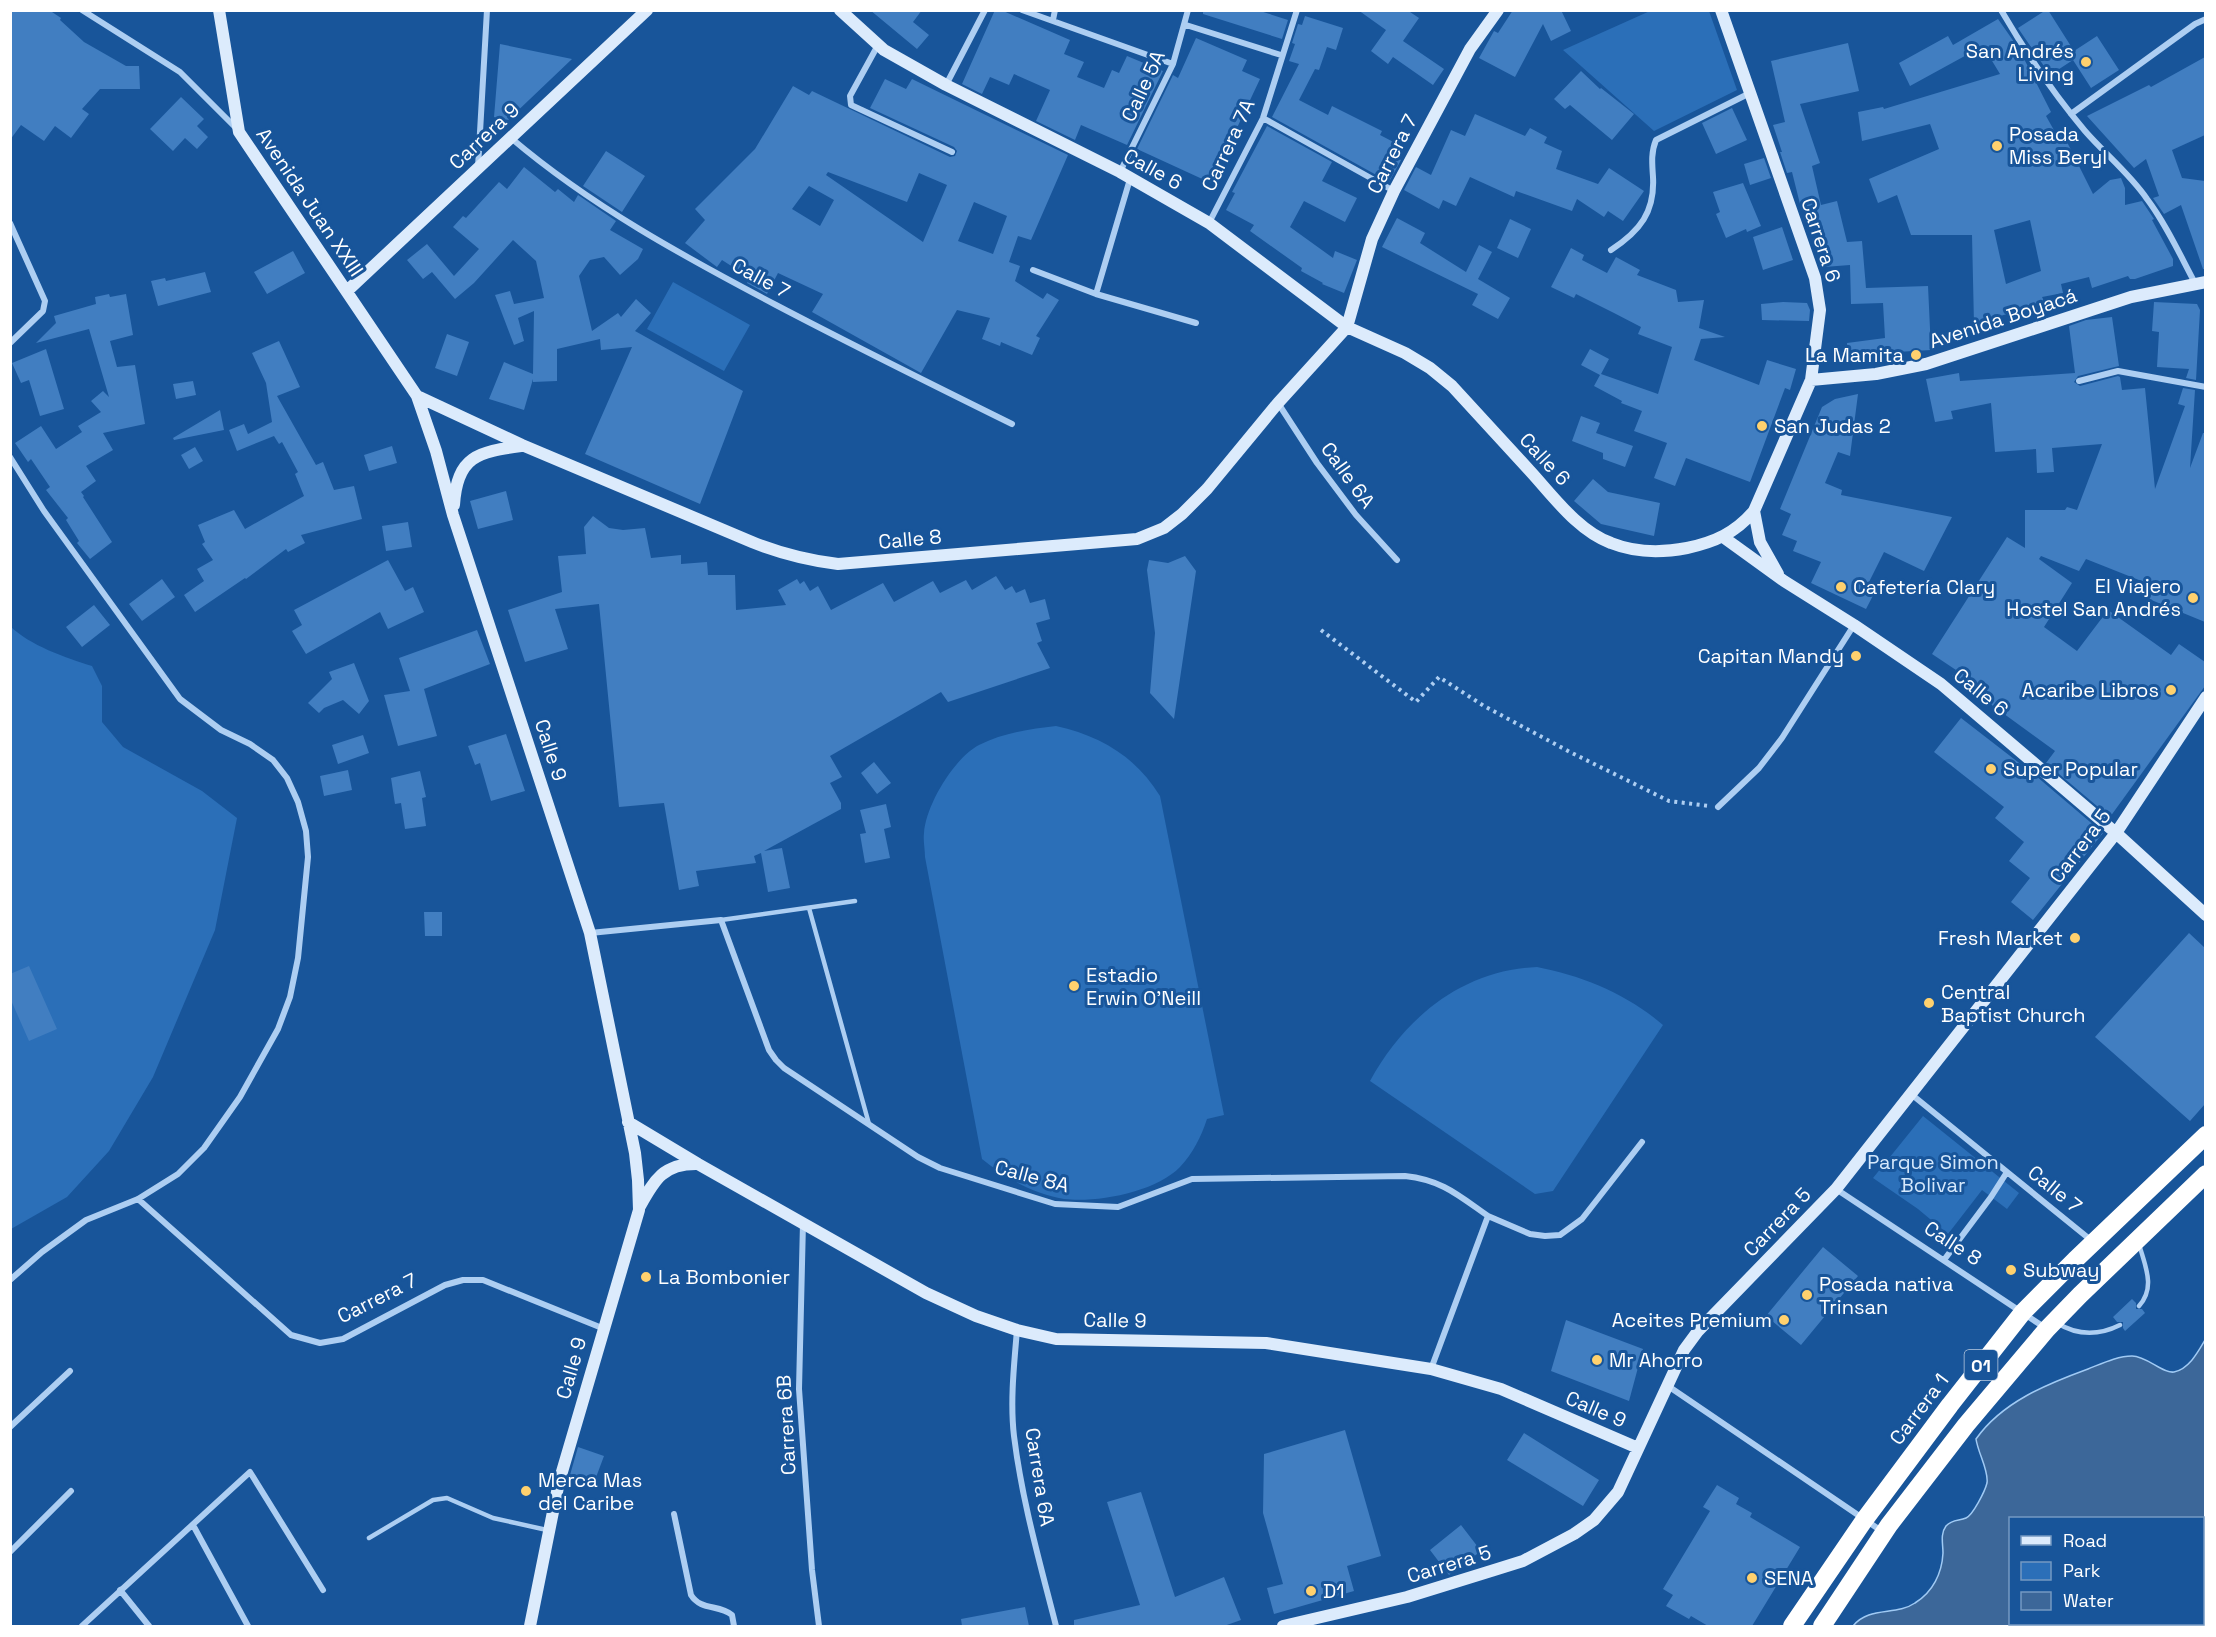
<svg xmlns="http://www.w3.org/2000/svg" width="2216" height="1637" font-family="'Space Grotesk',sans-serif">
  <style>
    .green { fill: #2b6fb8 }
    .water { fill: #3c6799; stroke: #a0caf4; stroke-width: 1.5; fill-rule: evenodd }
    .building { fill: #417ec1; fill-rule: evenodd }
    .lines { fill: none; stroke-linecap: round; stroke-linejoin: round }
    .path { stroke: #adcef2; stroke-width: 4; stroke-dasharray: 3 4.5; stroke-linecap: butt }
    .lane { stroke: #adcef2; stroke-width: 4.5 }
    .street { stroke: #adcef2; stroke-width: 6 }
    .secondary { stroke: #dcebfc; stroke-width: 12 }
    .highway { stroke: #fff; stroke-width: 18 }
    .poi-dot { fill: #ffd16e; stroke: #18559a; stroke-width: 2 }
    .labels { text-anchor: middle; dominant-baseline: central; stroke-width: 6; stroke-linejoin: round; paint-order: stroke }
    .shield { fill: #18559a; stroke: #bacce1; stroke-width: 1.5 }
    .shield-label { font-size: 18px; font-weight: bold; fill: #fff }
    .poi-label { font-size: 20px; fill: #fff; stroke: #18559a; text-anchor: start }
    .street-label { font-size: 20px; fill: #fff; stroke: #18559a }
    .park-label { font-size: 20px; fill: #d5e8fc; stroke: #18559a }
  </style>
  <rect width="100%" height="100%" fill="#18559a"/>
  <!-- green -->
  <path class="green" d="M1650,11H1709L1737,90L1654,131L1563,50Z
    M673,282L750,325L724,371L647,329Z
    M10,626C29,645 66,658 92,666L102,686V722L123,747L202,791L237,818L215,930L153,1077L109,1151L67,1197L11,1229Z
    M1056,726C1101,736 1136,757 1160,796L1224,1115L1207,1119C1201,1137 1193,1153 1180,1167C1156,1192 1097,1203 1064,1199C1034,1194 1005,1178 982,1159L925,857C925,849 923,841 924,833C926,805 954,758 979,745C1003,733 1030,729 1056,726Z
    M1537,967C1583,976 1627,994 1663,1025L1553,1191L1535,1194L1370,1081C1405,1017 1463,970 1537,967Z
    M1923,1116L2019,1193L2007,1209L1982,1190L1948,1234L1918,1209L1873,1178Z"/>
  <!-- water -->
  <path class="water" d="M2205,1340V1626H1853C1869,1606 1896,1616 1915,1603C1933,1592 1942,1573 1943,1553C1943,1544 1940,1534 1946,1526C1952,1519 1959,1521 1966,1518C1973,1515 1985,1491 1987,1483C1989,1471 1978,1453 1976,1439C2002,1402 2047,1384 2088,1369C2101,1364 2117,1356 2132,1356C2147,1356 2163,1374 2174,1372C2189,1369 2198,1352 2205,1340ZM2010,1518H2202V1624H2010Z"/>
  <!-- building -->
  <path class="building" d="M10,10H49L61,18L60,20L84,42L126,66H139L140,89H100L82,109L89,114L71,138L55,126L44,141L21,125L10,140Z
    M870,10H922L913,22L929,35L917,49Z
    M995,10H1001L1070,40L1064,54L1084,62L1077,77L1104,88L1112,70L1119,73L1127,56L1163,71L1127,145L1081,125L1075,140L1036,121L1050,90L1014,74L1009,85L990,77L982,94L962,84Z
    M1203,10H1257L1288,20L1282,39L1203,14Z
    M1358,10H1407L1419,18L1403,41L1444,69L1433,85L1393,57L1388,64L1371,51L1386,30Z
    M1513,10H1561L1571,31L1551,41L1543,24L1515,77L1479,58L1494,31L1498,33Z
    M2046,10H2048L2074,51L2097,36L2119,70L2091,88L2073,60L2050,75L2018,28Z
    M1305,16L1343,28L1336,50L1327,47L1319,70L1315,69L1299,100L1328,115L1332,106L1382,131L1380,135L1405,148L1399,159L1401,160L1389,182L1272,117L1299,64L1289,61L1295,44L1292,43L1298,24L1302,25Z
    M1998,19L2019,49L2051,112L2046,116L2055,132L2060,130L2064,136L2093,194L2110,180L2121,178L2125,188V205L2142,201L2154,219L2152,220L2173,259V266L2135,279H2130L2128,276L2092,288L2089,277L2061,284L2063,293L2042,297L2045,303L2021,312L2020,310L1974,324L1972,235H1911L1897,195L1878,203L1869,179L1939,149L1930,124L1862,141L1858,112L1883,107L1884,109L2000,74L1983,46L1910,86L1899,63L1948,36L1953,45ZM2030,220L2041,271L2006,284L1994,230Z
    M1196,38L1247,60L1242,71L1260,79L1211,183L1137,149L1173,75L1178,78Z
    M1848,43L1859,91L1800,104L1820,163L1812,166L1821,205L1837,201L1847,242L1862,241L1866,288L1928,286L1931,350L1879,353L1880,361L1855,364L1854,354L1848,355L1847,343L1885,338L1883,303L1851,304L1850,265L1824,267L1821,225L1812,227L1807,206L1801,208L1792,172L1787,173L1780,152H1782L1773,125L1785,122L1771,61Z
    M500,44L572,59L507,121L494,117Z
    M2205,57V135L2172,150L2182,178L2205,181V269H2203L2181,205L2164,214L2153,198L2159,196L2146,159L2134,168L2087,116L2149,85L2151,87Z
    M1581,71L1600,89L1601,88L1634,114L1612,140L1570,105L1565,109L1554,99Z
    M885,79L906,89L912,79L1068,155L1031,240L1018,236L1009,262L1020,266L1015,281L1043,299L1047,293L1059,300L1036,336L1040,338L1032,355L1001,342L1000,346L982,339L990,318L957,310L921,373L812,312L823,294L778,273L767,294L747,283L750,278L722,260L717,267L685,243L705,220L695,209L755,149L793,86L809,95L812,91L950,157L955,156L957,151L954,147L870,108ZM828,172L907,202L919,173L947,185L923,242L826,175ZM809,186L834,200L820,226L792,209ZM974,202L1007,216L993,254L958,241Z
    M181,97L204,119L197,126L208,137L197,149L185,138L173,151L150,129Z
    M1732,108L1747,140L1716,154L1702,123Z
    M1475,114L1525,136L1530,128L1547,137L1544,143L1562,151L1556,169L1598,184L1609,168L1644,191L1623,221L1608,211L1604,217L1577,199L1572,211L1516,191L1514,197L1470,177L1456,206L1443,200L1439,209L1404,190L1416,167L1431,175L1451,130L1465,136Z
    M1267,126L1332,162L1322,181L1357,198L1345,222L1304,201L1290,227L1333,258L1335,251L1357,260L1344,293L1322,284L1323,283L1301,271L1302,268L1250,231L1254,225L1226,210L1235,193L1232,192Z
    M606,151L645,176L622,212L583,186Z
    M1764,158L1771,178L1750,185L1744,164Z
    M524,167L555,192L558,189L574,202L578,195L616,221L610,230L643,249L638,259L620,275L604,257L590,260L579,276L592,331L618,313L621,317L636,299L651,313L635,331L743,391L700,504L585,454L632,347L601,350L600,339L557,349V381L533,382V379L524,410L489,399L504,362L533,374L534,311L518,318L524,341L514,345L495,295L510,291L514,304L544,298L536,261L513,240L474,283L455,299L432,272L423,279L407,260L427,244L454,276L479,249L453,227L463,216L466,218L499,182L507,189Z
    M1743,183L1761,226L1747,232L1746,229L1726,238L1716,214L1720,212L1713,192Z
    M1397,218L1425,233L1420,243L1466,272L1479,245L1492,252L1478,279L1510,298L1498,319L1472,305L1478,294L1382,247Z
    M1510,219L1531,229L1518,258L1497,248Z
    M1782,227L1793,260L1763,270L1753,237Z
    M1571,248L1584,255L1582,260L1607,273L1616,257L1640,270L1637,275L1676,290L1678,302L1704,300L1699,328L1725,337L1701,339L1694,360L1759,385L1767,360L1796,369L1790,390L1785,388L1750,482L1686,458L1675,486L1654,478L1667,443L1634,431L1642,411L1621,403L1622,401L1594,386L1600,375L1581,365L1590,349L1609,359L1601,374L1658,394L1672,347L1638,334L1641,327L1614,313L1576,294L1574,298L1551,287Z
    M293,251L305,273L267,294L254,272Z
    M205,272L211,292L158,306L151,281L165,278L166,281Z
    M109,294L110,297L126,294L133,335L110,341L117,367L135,365L145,424L103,433L113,450L86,466L96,481L81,492L84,496L83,497L112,542L90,559L77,543L79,541L66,520L68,518L46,490L50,487L31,459L28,462L15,443L41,426L56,449L82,432L78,426L101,412L91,401L103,391L109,397L89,329L36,343L56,323L54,316L96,304L95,297Z
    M1783,302L1807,303L1810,310L1809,321L1762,320L1761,304Z
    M2154,302L2197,304L2200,310L2196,380L2186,378L2189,369L2157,367L2159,332L2152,331Z
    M2112,317L2119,366L2078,376L2074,382L2080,386L2118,376L2120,377L2122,390L2145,388L2155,489L2185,406L2178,404L2183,388L2195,390L2190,468L2203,433H2205V622L2144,597L2149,584L2086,559L2079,571L2041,556L2039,559L2072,583L2044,627L2077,651L2108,610L2171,655L2179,644L2205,662V686L2110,817L2046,763L2055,751L1952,676L1956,670L1932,654L2007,537L2025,548V510H2065L2067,507L2077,510L2102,444L2052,448L2054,472L2037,473L2036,449L1995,452L1991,403L1951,411L1953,419L1935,422L1926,379L1959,373L1960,381L2075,373L2069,326L2086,320Z
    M447,334L469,342L457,376L435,368Z
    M279,341L300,387L277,396L316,465L323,462L334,490L354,486L362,519L301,535L305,543L288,552L286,549L246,579L245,578L195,612L184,595L204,581L197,569L213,560L202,544L205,542L198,525L234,510L245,529L304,496L295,474L298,472L282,442L279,444L274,436L237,451L229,430L244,424L248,434L272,422L266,383L252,353Z
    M46,349L64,409L40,416L29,380L21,383L12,363Z
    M193,381L196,395L176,399L173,384Z
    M1858,394L1850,456L1838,452L1825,483L1842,490L1841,495L1952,517L1924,571L1884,552L1869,582L1878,586L1866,609L1811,583L1821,562L1793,551L1797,541L1782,535L1791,514L1780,509L1822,407L1835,399Z
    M220,410L224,430L174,440L173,438Z
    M1581,416L1600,423L1596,433L1633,446L1625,467L1603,459V453L1572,441Z
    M392,446L397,463L369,471L364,455Z
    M195,447L203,461L189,469L181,455Z
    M1593,479L1608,492L1660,503L1654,536L1601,524L1574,501Z
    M506,491L513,520L478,529L470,501Z
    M593,516L609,528L623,530L645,528L651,558L681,555V564L707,562L708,575H735L736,610L786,605L778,590L797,579L800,584L804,581L810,591L818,586L831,610L883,583L894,602L933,581L940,593L966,580L972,590L996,576L1005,590L1012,586L1016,593L1025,589L1030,603L1045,599L1050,619L1036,623L1042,641L1037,643L1050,668L948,702L941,692L830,756L842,777L830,783L841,803V809L764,851L782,848L790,888L768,892L761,853L754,856L756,863L696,871L699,886L679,890L664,803L619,807L599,604L555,609L568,649L525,662L508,610L562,592L558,556L586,554L584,527Z
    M408,522L412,547L386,551L382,526Z
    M1185,556L1196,571L1174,719L1150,693L1155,633L1147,570L1149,560L1168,563Z
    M388,560L405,591L413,587L424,612L388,629L380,612L306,654L292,631L302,625L294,610Z
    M162,579L175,597L142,621L129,604Z
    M94,605L110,625L82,647L66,627Z
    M477,630L490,664L424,689L437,736L398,746L384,695L410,691L399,658Z
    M354,663L369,701L359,714L343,700L324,708L319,713L308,703L332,679L329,672Z
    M1961,718L2036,776L2103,833L2033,920L2011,902L2030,878L2009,861L2024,842L1995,818L2004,807L1934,752Z
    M506,734L525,791L491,801L480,763L475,765L468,746Z
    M363,735L369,753L338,764L332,745Z
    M874,762L891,783L877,794L861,773Z
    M348,770L352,790L324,796L320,776Z
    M420,771L426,797L422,798L426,826L405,829L401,803L395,804L391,778Z
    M886,804L891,827L884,829L890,858L865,863L860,834L866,833L860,810Z
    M424,912H442V936H425Z
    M2189,933L2205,948V1104L2190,1121L2095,1037Z
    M29,966L57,1029L29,1041L10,998V974Z
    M1823,1247L1858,1276L1801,1345L1766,1316Z
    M2132,1299L2136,1303V1309H2142L2145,1313L2125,1331L2123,1328V1322H2117L2113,1317Z
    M1566,1320L1643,1349L1629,1401L1551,1371Z
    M1345,1430L1381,1556L1347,1566L1354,1591L1274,1614L1267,1588L1283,1584L1263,1513L1264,1454Z
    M1524,1433L1599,1480L1583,1506L1507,1460Z
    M578,1447L604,1456L595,1480L583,1476L582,1480L570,1475Z
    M1717,1485L1739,1498L1736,1504L1752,1513L1750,1517L1800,1547L1752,1626H1708L1691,1616L1689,1619L1666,1606L1673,1595L1663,1589L1710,1511L1703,1507Z
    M1141,1492L1175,1597L1224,1577L1241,1620L1224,1626H1074V1620L1140,1605L1107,1502Z
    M1461,1525L1481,1551L1449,1575L1430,1550Z
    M1025,1607L1029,1626H962L961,1619Z"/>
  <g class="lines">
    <!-- path -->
    <path class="path" d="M1321,630L1416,702L1439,677L1484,706L1570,752L1669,801L1709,806"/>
    <!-- lane -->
    <path class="lane" d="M809,908L869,1124
      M721,920L855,901
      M2139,1306C2156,1287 2145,1266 2139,1244
      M2057,1323C2078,1336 2098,1336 2120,1325
      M369,1538L433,1500L447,1498L493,1518L547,1530"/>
    <!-- street -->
    <path class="street" d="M82,10L180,72L236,128
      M1022,10L1173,64
      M2001,10C2026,53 2053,93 2085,131C2105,154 2130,174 2147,199C2166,224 2180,255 2195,283
      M1053,20L1055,10
      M1186,25L1281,55
      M878,45L850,96L851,105L952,152
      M946,85L985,10
      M2071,114L2195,24L2206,19
      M1263,118L1394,191
      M511,138C591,206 683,256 776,305C854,346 933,385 1012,424
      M478,167L487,10
      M1120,172L1173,64L1188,10
      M10,223L45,301L43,311L10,343
      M1209,223L1263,118L1297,10
      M1611,250C1640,231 1655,212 1653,177C1652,163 1651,152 1656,140L1750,93
      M1033,270L1096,294L1196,323
      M1096,294L1130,179
      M2079,381L2118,371L2206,387
      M1278,403L1317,463L1356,515L1397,560
      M10,457L44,511L180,699L221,730L250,744L273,760L287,778L298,802L306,831L308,857L298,958L290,997L278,1029L240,1097L204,1148L178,1174L138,1199L86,1220L42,1252L10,1280
      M1718,807L1759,768L1782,738L1854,625
      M590,933L721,920L769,1050L776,1060L784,1068L918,1157L940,1168L1055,1204L1118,1207L1192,1179L1405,1176C1442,1180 1458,1195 1488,1216L1431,1369
      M1911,1094L2092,1241
      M1836,1189L2044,1327
      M138,1199L291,1335L320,1343L343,1339L445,1285L463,1280H483L602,1328
      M1488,1216L1530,1234L1545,1236L1560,1235L1582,1219L1642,1142
      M803,1223L799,1389L812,1570L819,1626
      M1944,1260L1991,1197L2007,1172
      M1017,1330C1014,1365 1010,1402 1014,1436C1022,1501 1040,1563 1056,1626
      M1668,1386L1883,1532
      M10,1427L70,1371
      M674,1514L691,1595C701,1611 719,1604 732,1615L734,1626
      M193,1525L248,1626
      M10,1552L71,1491
      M120,1590L149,1626
      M82,1626L250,1472L323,1590"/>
    <!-- secondary -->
    <path class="secondary" d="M219,10L239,132L417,396L436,451L453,515L590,933L635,1153L638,1180L639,1210L559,1482L530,1626
      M840,10L884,50L946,85L1120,172L1209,223L1347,327L1405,353L1430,368L1452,386C1478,414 1504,443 1530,471C1553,496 1578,531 1611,543C1636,553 1661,553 1687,548C1715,542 1735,533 1754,511L1811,380L1820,310L1815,278L1721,10
      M347,291L647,10
      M1811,380L1876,374L1926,364L2131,297L2206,282
      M417,396L522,445L752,542C782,554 806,560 838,564L1137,539L1164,528L1182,514L1207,489L1278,403L1347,327L1372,239L1394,191L1470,49L1498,10
      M454,505C457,456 478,452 521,446
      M1754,511L1760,542L1778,574
      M1723,537L1784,581L1854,625L1941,684L2116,833L2206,915
      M628,1122L698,1164L926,1293L976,1316L1017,1330L1056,1339L1266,1343L1431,1369L1501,1389L1638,1448
      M639,1208C654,1181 662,1164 696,1164
      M1283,1626L1407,1597L1491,1571L1523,1561L1574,1534L1594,1520L1618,1492L1684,1350L1698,1331L1836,1189L2116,833L2206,697"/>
    <!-- highway -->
    <path class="highway" d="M1792,1626L1865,1519L1950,1405L2023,1312L2075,1260L2206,1135
      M1822,1626L1889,1525L1966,1425L2047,1329L2080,1295L2206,1174"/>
  </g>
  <!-- markers -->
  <g class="poi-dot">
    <circle cx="2086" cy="62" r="6"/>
    <circle cx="1997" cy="146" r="6"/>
    <circle cx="1916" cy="355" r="6"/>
    <circle cx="1762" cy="426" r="6"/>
    <circle cx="1841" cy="587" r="6"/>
    <circle cx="2193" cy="598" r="6"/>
    <circle cx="1856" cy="656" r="6"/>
    <circle cx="2171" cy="690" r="6"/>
    <circle cx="1991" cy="769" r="6"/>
    <circle cx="2075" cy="938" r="6"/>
    <circle cx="1074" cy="986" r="6"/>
    <circle cx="1929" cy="1003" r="6"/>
    <circle cx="2011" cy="1270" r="6"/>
    <circle cx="646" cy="1277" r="6"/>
    <circle cx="1807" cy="1295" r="6"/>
    <circle cx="1784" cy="1320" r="6"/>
    <circle cx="1597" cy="1360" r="6"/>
    <circle cx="526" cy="1491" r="6"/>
    <circle cx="1752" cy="1578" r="6"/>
    <circle cx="1311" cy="1591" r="6"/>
  </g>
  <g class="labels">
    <!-- shield labels -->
    <rect class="shield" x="1964.5" y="1350" width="33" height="30" rx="4.5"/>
    <g class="shield-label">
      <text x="1981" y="1365">01</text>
    </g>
    <!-- poi labels -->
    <g class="poi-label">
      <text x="2074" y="51" text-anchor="end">San Andrés<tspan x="2074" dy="23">Living</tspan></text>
      <text x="2009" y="134">Posada<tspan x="2009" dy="23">Miss Beryl</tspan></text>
      <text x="1904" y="355" text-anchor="end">La Mamita</text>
      <text x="1774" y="426">San Judas 2</text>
      <text x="2181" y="586" text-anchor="end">El Viajero<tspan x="2181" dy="23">Hostel San Andrés</tspan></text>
      <text x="1853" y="587">Cafetería Clary</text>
      <text x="1844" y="656" text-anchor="end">Capitan Mandy</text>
      <text x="2159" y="690" text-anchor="end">Acaribe Libros</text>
      <text x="2003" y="769">Super Popular</text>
      <text x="2063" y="938" text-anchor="end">Fresh Market</text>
      <text x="1086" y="975">Estadio<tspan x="1086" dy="23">Erwin O'Neill</tspan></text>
      <text x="1941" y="992">Central<tspan x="1941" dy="23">Baptist Church</tspan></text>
      <text x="2023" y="1270">Subway</text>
      <text x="658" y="1277">La Bombonier</text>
      <text x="1819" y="1284">Posada nativa<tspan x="1819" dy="23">Trinsan</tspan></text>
      <text x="1772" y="1320" text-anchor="end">Aceites Premium</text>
      <text x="1609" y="1360">Mr Ahorro</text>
      <text x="538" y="1480">Merca Mas<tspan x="538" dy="23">del Caribe</tspan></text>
      <text x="1764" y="1578">SENA</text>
      <text x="1323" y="1591">D1</text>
    </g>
    <!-- street labels -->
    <g class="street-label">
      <text transform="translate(1143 86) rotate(-65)">Calle 5A</text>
      <text transform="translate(484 136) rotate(-43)">Carrera 9</text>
      <text transform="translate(1228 145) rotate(-65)">Carrera 7A</text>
      <text transform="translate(1392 154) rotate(-63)">Carrera 7</text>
      <text transform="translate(1153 169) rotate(29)">Calle 6</text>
      <text transform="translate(310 202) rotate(56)">Avenida Juan XXIII</text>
      <text transform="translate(1821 240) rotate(72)">Carrera 6</text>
      <text transform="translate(761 278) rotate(28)">Calle 7</text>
      <text transform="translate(2003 318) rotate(-18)">Avenida Boyacá</text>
      <text transform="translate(1545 459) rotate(47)">Calle 6</text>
      <text transform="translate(1348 475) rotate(54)">Calle 6A</text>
      <text transform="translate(910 539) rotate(-5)">Calle 8</text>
      <text transform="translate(1981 692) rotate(39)">Calle 6</text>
      <text transform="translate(551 750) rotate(72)">Calle 9</text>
      <text transform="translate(2080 846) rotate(-53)">Carrera 5</text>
      <text transform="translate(1032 1176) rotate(15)">Calle 8A</text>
      <text transform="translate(2055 1189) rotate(39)">Calle 7</text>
      <text transform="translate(1777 1222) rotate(-46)">Carrera 5</text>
      <text transform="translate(1953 1243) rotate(33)">Calle 8</text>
      <text transform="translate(377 1298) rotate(-27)">Carrera 7</text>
      <text transform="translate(1115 1320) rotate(1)">Calle 9</text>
      <text transform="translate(571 1368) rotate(-74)">Calle 9</text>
      <text transform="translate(1596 1409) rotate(23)">Calle 9</text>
      <text transform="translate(1919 1409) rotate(-53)">Carrera 1</text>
      <text transform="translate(786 1425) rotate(-93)">Carrera 6B</text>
      <text transform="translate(1040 1477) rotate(81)">Carrera 6A</text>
      <text transform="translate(1449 1564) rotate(-17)">Carrera 5</text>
    </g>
    <!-- park labels -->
    <g class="park-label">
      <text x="1933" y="1162">Parque Simon<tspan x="1933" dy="23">Bolivar</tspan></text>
    </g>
  </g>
  <!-- border -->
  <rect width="2216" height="1637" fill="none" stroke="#ffffff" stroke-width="24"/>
  <!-- legend -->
  <rect x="2009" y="1517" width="195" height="108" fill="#18559a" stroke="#7499c2" stroke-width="1.5"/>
  <rect x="2021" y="1536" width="30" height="9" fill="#dcebfc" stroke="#7499c2" stroke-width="1.5"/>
  <text x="2063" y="1547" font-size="18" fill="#ffffff">Road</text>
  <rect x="2021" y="1562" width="30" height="18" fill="#2b6fb8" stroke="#7499c2" stroke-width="1.5"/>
  <text x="2063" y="1577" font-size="18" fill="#ffffff">Park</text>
  <rect x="2021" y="1592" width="30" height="18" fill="#3c6799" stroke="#7499c2" stroke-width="1.5"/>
  <text x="2063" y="1607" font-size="18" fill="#ffffff">Water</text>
</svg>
